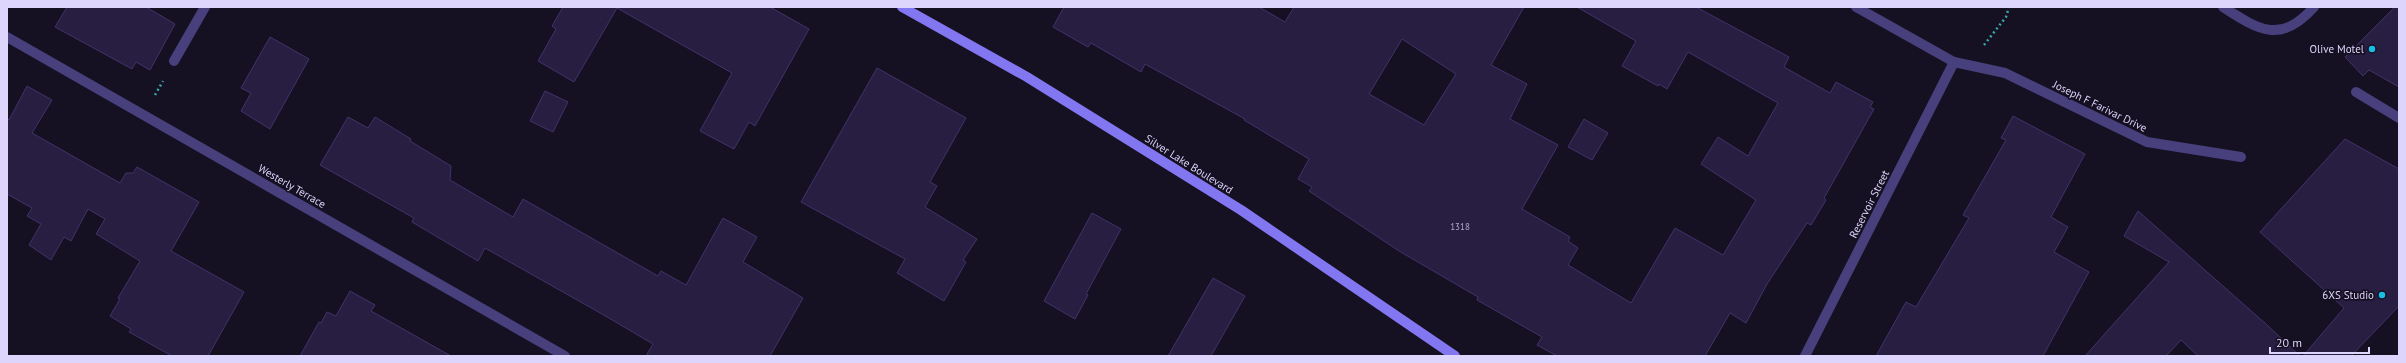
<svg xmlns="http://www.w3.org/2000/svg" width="2406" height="363" font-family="'PT Sans',sans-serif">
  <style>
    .building { fill: #281e41; stroke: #42336a; fill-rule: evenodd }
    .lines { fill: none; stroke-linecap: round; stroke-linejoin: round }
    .path { stroke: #3ba6a9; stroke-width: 2.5; stroke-dasharray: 2 3; stroke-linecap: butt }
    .lane { stroke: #47407c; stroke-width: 10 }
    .street { stroke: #47407c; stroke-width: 10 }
    .secondary { stroke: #8376f1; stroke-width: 10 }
    .poi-dot { fill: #18bee4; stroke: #151022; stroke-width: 1.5 }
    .labels { text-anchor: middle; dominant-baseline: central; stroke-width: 3.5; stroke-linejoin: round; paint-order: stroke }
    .number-label { font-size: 9px; fill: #b0a7cc }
    .poi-label { font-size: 11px; fill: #ddd5fb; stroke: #151022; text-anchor: end }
    .street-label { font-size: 11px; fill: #ddd5fb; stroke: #151022 }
  </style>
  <rect width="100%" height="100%" fill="#151022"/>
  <!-- building -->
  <path class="building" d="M67,7H146L175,24L150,70L136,62L132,69L55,27Z
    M563,7H770L809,29L755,126L749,122L734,149L700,131L732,73L617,8L574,82L538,61L556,29L552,26Z
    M1064,7H1259L1285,22L1294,7H1524L1491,65L1527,84L1510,119L1558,145L1522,209L1570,237L1568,241L1578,248L1568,265L1631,303L1675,228L1723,255L1756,200L1701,164L1718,137L1748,156L1778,103L1688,52L1667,89L1659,84L1658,86L1622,66L1636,41L1577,7H1696L1789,57L1784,67L1830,93L1836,82L1873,102L1870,107L1874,109L1824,198L1826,200L1811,225L1807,223L1767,284L1746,323L1730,313L1705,356H1557L1537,345L1542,337L1477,300L1478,297L1399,251L1309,191L1312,187L1298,179L1309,159L1244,120L1245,119L1145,64L1141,72L1091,43L1088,47L1053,27ZM1402,39L1456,74L1424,125L1369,94Z
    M2395,7H2399V87L2369,70L2363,76L2345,57Z
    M270,37L309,59L270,129L241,111L251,93L241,88Z
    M877,68L966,118L930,182L937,186L925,207L977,239L963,260L966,262L944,301L897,273L905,259L801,202Z
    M27,86L52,100L32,133L120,183L126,173H133L137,167L199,202L171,251L244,292L208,356H172L129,332L131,329L110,316L120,299L118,298L140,261L96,234L105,219L88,209L71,241L64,237L51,260L29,245L41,224L27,216L32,208L7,194V118L9,120Z
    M545,91L568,102L553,132L530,121Z
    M2013,116L2085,154L2051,217L2068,227L2054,252L2089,272L2043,356H1876L1906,302L1916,307L1969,218L1963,215L2006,140L2001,138Z
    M348,117L368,128L375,117L411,139L410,141L451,166L450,180L513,217L523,199L658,276L661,271L686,285L723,218L757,237L743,262L803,298L770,356H646L653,344L602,314L485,248L478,261L412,222L414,218L320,165Z
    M1584,119L1608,133L1592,160L1568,147Z
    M2345,139L2399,169V306L2351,356H2303L2344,308L2260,232Z
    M2138,211L2266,324L2300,356H2198L2181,340L2166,356H2085L2169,262L2124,236Z
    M1092,213L1121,229L1086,294L1088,295L1075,319L1044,301Z
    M1213,278L1245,296L1211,356H1168Z
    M350,291L375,305L371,311L451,356H300L319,322L321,323L327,312L336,316Z"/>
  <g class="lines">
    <!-- path -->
    <path class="path" d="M1984,45L2006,17L2009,7
      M155,95L163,81"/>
    <!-- lane -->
    <path class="lane" d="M2223,7C2260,31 2281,44 2314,7
      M174,61L205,7
      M1954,62L2005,73L2147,142L2241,157
      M2356,92L2399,118"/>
    <!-- street -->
    <path class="street" d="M7,37L565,356
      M1805,356L1954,62L1856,7"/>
    <!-- secondary -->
    <path class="secondary" d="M902,7L1027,77L1241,210L1455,356"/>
  </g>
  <!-- markers -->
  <g class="poi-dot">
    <circle cx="2372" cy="49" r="4"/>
    <circle cx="2382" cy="295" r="4"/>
  </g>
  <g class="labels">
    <!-- number labels -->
    <g class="number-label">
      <text x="1460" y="226">1318</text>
    </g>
    <!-- poi labels -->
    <g class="poi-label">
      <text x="2364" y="49">Olive Motel</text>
      <text x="2374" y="295">6XS Studio</text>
    </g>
    <!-- street labels -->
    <g class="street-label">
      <text transform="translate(2100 106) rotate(26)">Joseph F Farivar Drive</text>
      <text transform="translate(1189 164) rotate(32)">Silver Lake Boulevard</text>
      <text transform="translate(292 186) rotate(30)">Westerly Terrace</text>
      <text transform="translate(1869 204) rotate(-63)">Reservoir Street</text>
    </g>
  </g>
  <!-- border -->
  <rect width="2406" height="363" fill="none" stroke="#ddd5fb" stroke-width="16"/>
  <!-- scale -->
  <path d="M2270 347v6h99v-6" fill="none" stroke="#ddd5fb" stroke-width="2"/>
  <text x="2276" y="347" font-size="12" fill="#ddd5fb" stroke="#151022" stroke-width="3" paint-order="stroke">20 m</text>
</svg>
